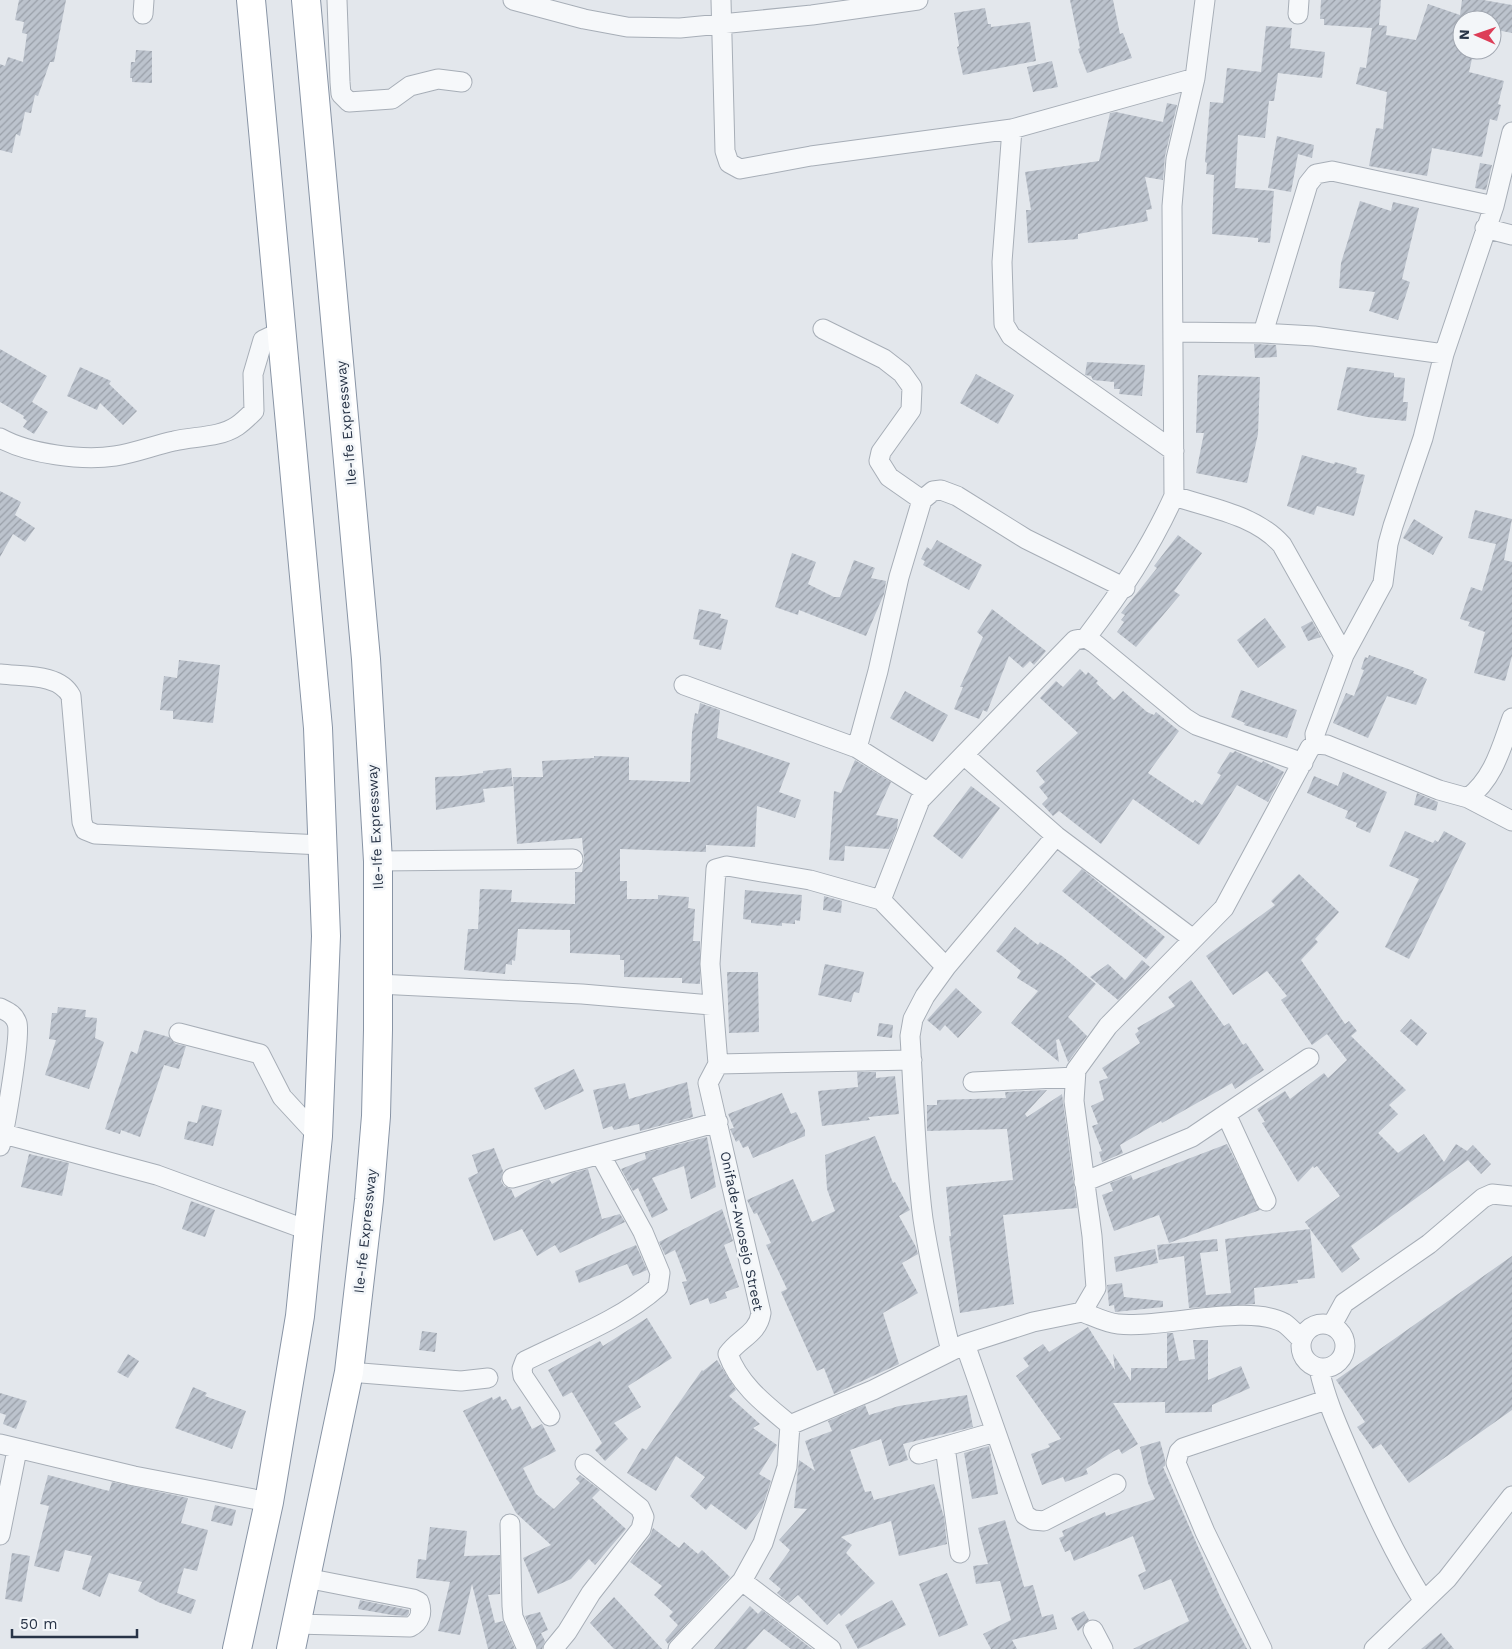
<svg xmlns="http://www.w3.org/2000/svg" width="1512" height="1649" font-family="'Work Sans',sans-serif">
  <style>
    .building { fill: url(#building-hatch) }
    .lines { fill: none; stroke-linecap: round; stroke-linejoin: round }
    .minor-casing { stroke: #a7aeb7; stroke-width: 21 }
    .highway-casing { stroke: #8894a5; stroke-width: 30 }
    .minor { stroke: #f6f8fa; stroke-width: 19 }
    .highway { stroke: #fff; stroke-width: 28 }
    .labels { text-anchor: middle; dominant-baseline: central; stroke-width: 5; stroke-linejoin: round; paint-order: stroke }
    .street-label { font-size: 14px; fill: #283447; stroke: #f3f6f9 }
  </style>
  <defs>
    <pattern id="building-hatch" width="6" height="6" patternUnits="userSpaceOnUse" patternTransform="scale(1.25)"><rect width="6" height="6" fill="#bcc3cd"/><path d="M-1 1l2-2M0 6l6-6M5 7l2-2" fill="none" stroke="#999fa8"/></pattern>
  </defs>
  <rect width="100%" height="100%" fill="#e3e7ec"/>
  <!-- building -->
  <path class="building" d="M19,0H66L54,62H50L38,96L35,95L31,113L25,112L20,136L16,134L12,153L0,150V64L5,66L8,57L23,62L27,34L22,33L24,22L15,20Z
    M1070,0H1113L1120,34L1123,33L1132,58L1087,73L1078,49L1080,48Z
    M1321,0H1381L1379,25L1387,26L1386,35L1416,40L1428,4L1460,15L1462,0H1483L1512,5V33L1492,29V20H1462V50H1474L1469,72L1504,81L1498,104L1501,105L1497,121L1490,119L1482,157L1432,148L1427,176L1369,166L1376,128L1383,129L1387,92L1356,84L1360,67L1366,68L1372,28L1324,25V19H1320Z
    M985,8L988,24H991V27L1030,22L1036,61L963,75L957,47L959,46L954,13Z
    M1266,26L1292,28L1290,48L1325,52L1322,78L1278,73L1274,101H1269L1265,138L1238,135L1235,188L1274,191L1270,243L1258,242V238L1212,234L1214,175L1206,174L1207,163L1205,162L1210,102L1223,103L1227,68L1261,72Z
    M136,50L152,51V83L132,82V78H130L131,62H135Z
    M1052,61L1058,87L1033,92L1027,67Z
    M1167,103L1177,105L1165,156L1163,180L1145,177L1152,209L1146,210L1148,221L1078,234V239L1028,243L1026,210H1031L1025,172L1099,161L1110,113L1116,112L1163,122Z
    M1277,136L1314,145L1312,158L1298,154L1291,192L1268,188Z
    M1480,163L1492,165L1486,190L1475,188Z
    M1360,201L1391,211L1393,202L1419,208L1402,279L1410,282L1398,320L1369,311L1375,292L1339,288L1341,263Z
    M1254,344L1276,345L1277,357L1255,358Z
    M0,349L47,376L32,402L48,412L34,434L23,427L27,421L23,418L24,416L0,402Z
    M1087,362L1145,365L1142,396L1119,394L1120,389H1114V382L1093,380L1091,376L1085,375Z
    M80,367L111,381L109,384L137,411L123,425L100,403L97,410L67,396Z
    M1347,367L1394,373V377L1405,378L1403,402H1408L1406,421L1367,417L1337,410Z
    M976,374L1014,395L998,424L960,403Z
    M1198,375L1260,377L1258,434L1247,483L1196,473L1204,433H1196Z
    M1302,455L1334,464L1335,462L1357,468L1356,473L1365,475L1354,516L1317,506L1314,515L1287,506Z
    M0,491L21,502L15,515L35,528L25,542L13,534L0,557Z
    M1475,510L1512,519L1504,560L1512,562V656L1505,681L1474,673L1485,632L1468,626L1470,622L1460,619L1471,587L1482,591L1496,544L1468,538Z
    M1414,519L1443,537L1433,555L1403,538Z
    M1178,535L1202,553L1174,591L1180,595L1136,647L1117,632L1124,622L1121,620L1125,615L1121,613L1157,568L1154,566Z
    M937,540L982,565L969,590L923,565L925,561L921,559L927,547L931,550Z
    M792,553L816,562L808,584L834,597H840L854,560L875,568L871,578L886,581L884,594L866,636L799,610L798,615L775,607Z
    M699,609L721,614L720,618L728,620L721,650L699,645L700,640L693,639Z
    M992,609L1046,651L1034,665L1030,661L1023,668L1009,656L987,712L983,710L979,719L954,709L963,687H960L983,637L977,632Z
    M1265,618L1286,647L1258,668L1237,640Z
    M1312,621L1321,637L1308,641L1301,627Z
    M1369,655L1414,671L1413,673L1427,679L1416,705L1387,696L1368,738L1333,723L1346,693L1354,696L1364,670L1361,669L1365,657L1368,658Z
    M179,660L220,665L213,723L173,719V711L160,710L164,676L177,678Z
    M1080,669L1086,675L1088,672L1098,681L1096,683L1114,700L1123,691L1147,712L1154,715L1156,712L1179,731L1148,773L1193,803L1195,800L1202,805L1221,775L1217,773L1230,752L1233,753L1235,751L1262,763L1263,761L1284,772L1268,802L1237,785L1199,845L1133,799L1101,844L1059,811L1053,816L1042,804L1048,798L1039,787L1045,782L1036,771L1078,733L1040,698L1056,681L1063,687Z
    M1241,690L1297,710L1287,738L1244,725L1245,723L1231,717Z
    M905,691L948,715L933,742L890,718Z
    M700,703L720,710L717,738L790,763L779,792L801,800L795,818L757,806L755,847L706,845V852L620,849V881H627V899H658V895L689,897L688,908L695,909L693,941H700V984L682,983V978L624,977V960H620V955L570,953V930L518,929L515,961L512,960V965L506,964L505,974L464,970L468,929H478L480,889L512,890L511,902L575,904V872H582L584,859L582,838L517,844L513,777H543L542,761L594,758V756L629,757V780L690,782L692,732L695,713L698,714Z
    M855,760L891,782L876,815L898,819L897,829L889,849L845,846L844,861L829,860L834,791L841,793Z
    M511,768L513,786L483,789L485,802L436,810L435,777L461,776L483,773V771Z
    M1343,772L1387,792L1370,833L1356,827L1357,823L1345,818L1348,811L1307,793L1314,776L1338,786Z
    M971,786L1000,808L962,859L933,836Z
    M1417,793L1438,802L1436,811L1414,805Z
    M1405,831L1433,843L1435,840L1438,842L1444,831L1466,843L1409,959L1385,947L1419,879L1389,866Z
    M1082,869L1165,937L1146,959L1062,891Z
    M1299,874L1339,912L1315,939L1318,942L1301,960L1345,1024L1349,1021L1357,1031L1351,1036L1406,1090L1389,1105L1398,1114L1378,1133L1398,1153L1424,1134L1444,1162L1456,1144L1467,1151L1473,1145L1491,1164L1481,1174L1468,1160L1351,1246L1360,1259L1342,1273L1305,1222L1340,1196L1317,1166L1314,1168L1313,1166L1298,1182L1262,1123L1265,1122L1257,1109L1285,1091L1290,1099L1324,1073L1328,1078L1347,1060L1327,1034L1312,1045L1281,1000L1287,996L1267,971L1233,995L1206,956L1275,905L1271,901Z
    M745,890L802,895L800,921L795,920V924L782,923V926L751,923V920L743,919Z
    M824,896L842,901L841,913L823,910Z
    M1015,927L1038,945L1040,942L1062,956L1096,984L1068,1017L1087,1036L1068,1062L1059,1039L1056,1040L1059,1062L1011,1023L1038,991L1017,978L1021,971L996,951Z
    M1142,960L1150,967L1118,1000L1090,977L1108,964L1125,980Z
    M825,964L864,972L859,993L854,992L851,1002L818,995Z
    M727,972H758L759,1032L729,1033Z
    M1191,980L1224,1026L1229,1023L1243,1045L1246,1043L1264,1070L1235,1089L1232,1083L1162,1123L1161,1121L1120,1145L1123,1153L1102,1162L1099,1152L1102,1151L1092,1126L1098,1124L1091,1106L1104,1100L1099,1081L1108,1078L1102,1068L1140,1043L1135,1034L1139,1031L1137,1028L1175,1006L1168,997Z
    M956,988L982,1012L958,1038L945,1025L940,1031L927,1020Z
    M58,1007L86,1010L85,1017L97,1018L95,1038L104,1042L89,1089L45,1075L56,1040L49,1039L52,1013H57Z
    M1411,1019L1427,1033L1417,1046L1400,1031Z
    M879,1023L893,1025L892,1038L877,1036Z
    M144,1030L169,1037L176,1044L186,1046L179,1069L164,1065L140,1137L121,1130L120,1134L105,1129L131,1051L137,1054Z
    M574,1069L584,1091L545,1110L534,1088Z
    M857,1072H876V1078L895,1076L899,1114L868,1117L870,1120L822,1126L818,1091L858,1087Z
    M687,1082L693,1117L640,1131L639,1124L614,1130L612,1126L603,1129L593,1090L625,1083L629,1099Z
    M1047,1090L1025,1114L1027,1117L1062,1094L1077,1208L1003,1215L1014,1304L960,1313L949,1236H951L946,1187L1013,1180L1007,1129L927,1131V1105H937V1100L1006,1098L1005,1092Z
    M782,1093L791,1114L796,1112L805,1130V1136L753,1158L748,1146L743,1148L739,1140L736,1142L730,1129L734,1128L728,1114Z
    M202,1105L222,1110L213,1146L184,1139L188,1121L197,1123Z
    M875,1136L893,1183L895,1182L910,1210L899,1216L916,1247L918,1254L902,1263L918,1293L883,1313L899,1364L834,1394L824,1368L817,1371L781,1292L787,1289L766,1245L771,1243L757,1213L754,1214L747,1200L793,1179L812,1222L835,1211L827,1189L825,1155Z
    M707,1137L716,1187L691,1199L684,1166L652,1178L668,1210L652,1218L638,1188L633,1191L621,1169L646,1159L645,1153Z
    M1227,1144L1260,1210L1169,1243L1159,1215L1114,1231L1102,1195L1113,1191L1110,1183L1131,1175L1133,1180Z
    M494,1148L503,1171L501,1181L504,1186L511,1189L515,1198L544,1181L549,1179L552,1184L572,1173L588,1169L602,1219L620,1214L625,1222L560,1253L555,1245L537,1256L522,1229L494,1241L468,1178L478,1173L472,1155Z
    M29,1154L69,1163L62,1196L21,1187Z
    M191,1201L215,1210L205,1237L182,1229Z
    M722,1209L733,1241L724,1245L739,1287L725,1292L727,1298L710,1304L708,1298L690,1305L682,1282L687,1281L675,1250L665,1255L659,1242Z
    M1310,1229L1315,1278L1297,1280L1298,1283L1254,1288L1255,1304L1189,1308L1184,1256L1159,1260L1157,1245L1217,1239L1218,1251L1200,1253L1206,1295L1231,1293L1225,1239Z
    M636,1245L647,1270L633,1276L627,1264L579,1283L575,1271Z
    M1155,1249L1158,1263L1116,1272L1114,1257Z
    M1512,1256V1410L1409,1483L1381,1444L1373,1449L1357,1427L1365,1422L1336,1380Z
    M1122,1283L1124,1297L1163,1301V1307L1115,1312L1114,1305L1109,1306L1107,1285Z
    M647,1318L672,1358L628,1386L641,1407L614,1423L628,1439L605,1461L595,1450L602,1443L572,1392L563,1397L548,1370L600,1341L603,1346Z
    M1088,1327L1115,1370L1113,1354L1131,1381V1368H1167V1333H1173L1179,1361L1195,1359L1193,1340H1208V1380L1241,1366L1250,1388L1212,1405V1412L1165,1413V1402L1113,1403L1138,1444L1122,1454L1119,1449L1114,1451L1086,1469L1088,1474L1065,1482L1063,1477L1042,1485L1031,1454L1050,1447L1048,1444L1061,1439L1016,1376L1029,1366L1023,1358L1043,1344L1049,1352Z
    M422,1331L437,1333L435,1352L419,1350Z
    M128,1354L139,1361L128,1378L117,1372Z
    M717,1360L736,1390L729,1396L760,1424L753,1428L777,1445L759,1474L771,1481L762,1508L746,1530L711,1504L706,1510L690,1496L705,1477L676,1456L656,1491L627,1473L642,1448L646,1450L702,1370L703,1371Z
    M193,1387L207,1393L205,1396L246,1411L232,1449L175,1428Z
    M0,1393L27,1401L16,1429L3,1424L6,1415L0,1413Z
    M967,1395L973,1427L903,1444L908,1460L889,1466L881,1439L850,1450L865,1492L871,1491L874,1500L934,1484L944,1517L947,1544L899,1556L891,1521L841,1537L852,1545L846,1553L875,1583L841,1616L839,1613L827,1625L798,1595L789,1603L777,1593L781,1589L769,1579L790,1550L779,1540L807,1509L794,1508L799,1460L815,1471L805,1441L832,1431L828,1421L865,1405L869,1415L899,1406Z
    M500,1396L502,1401L506,1399L512,1410L520,1406L532,1429L542,1424L556,1451L523,1468L536,1494L554,1509L580,1483L576,1479L580,1475L600,1490L592,1498L626,1529L595,1565L589,1559L571,1579L538,1594L523,1558L551,1545L516,1513L463,1411L492,1397L493,1400Z
    M1160,1441L1165,1459V1466L1163,1467L1221,1599L1247,1649H1133L1189,1621L1171,1579L1144,1590L1138,1575L1146,1571L1133,1536L1074,1561L1070,1550L1065,1552L1059,1538L1064,1536L1062,1531L1105,1512L1106,1516L1155,1499L1148,1483L1140,1447Z
    M989,1446L998,1494L972,1499L964,1453Z
    M48,1475L109,1491L112,1482L188,1498L181,1523L208,1530L197,1571L184,1568L177,1593L196,1600L191,1614L158,1602L138,1591L142,1582L109,1573L100,1597L82,1589L92,1556L65,1550L59,1572L34,1566L49,1506L40,1504Z
    M215,1505L236,1510L232,1526L211,1521Z
    M1005,1520L1024,1587L1033,1585L1042,1617L1053,1614L1057,1629L1012,1640L1017,1649H991L983,1634L1011,1620L1000,1581L976,1584L973,1566L988,1564L978,1528Z
    M430,1527L467,1531L464,1556L500,1555V1594L488,1595L495,1623L503,1621L515,1649H488L472,1584L460,1635L438,1631L450,1582L416,1578L418,1559L426,1560Z
    M653,1528L679,1548L684,1542L698,1554L702,1550L730,1577L668,1644L665,1640L678,1625L669,1616L673,1612L654,1595L662,1586L630,1562L650,1536Z
    M12,1553L30,1556L22,1602L5,1599Z
    M947,1573L968,1625L939,1637L919,1584Z
    M614,1597L662,1649H614L590,1623Z
    M360,1600L409,1610V1613L407,1616L392,1615L358,1609Z
    M892,1600L906,1625L858,1649L845,1625Z
    M750,1606L758,1614L762,1610L812,1649H791L764,1629L746,1649H714Z
    M1084,1611L1089,1620L1078,1631L1071,1618Z
    M540,1612L548,1630L541,1633L545,1641L542,1649H538L525,1616Z
    M1441,1633L1454,1649H1421Z"/>
  <g class="lines">
    <defs>
      <path id="minor" d="M337,0L340,82L341,94L349,102L392,99L410,86L438,79L462,82
        M513,0L584,19L627,27L680,28L812,15L918,0
        M721,0L725,151L729,163L740,169L811,156L1012,129L1195,78
        M143,14L144,0
        M1298,14L1299,0
        M1012,129L1002,262L1004,324L1011,336L1174,451
        M1485,228L1512,235
        M823,329L884,359L902,373L912,387L911,410L881,452L879,461L889,477L922,500
        M1173,332L1263,333L1314,336L1444,354
        M1263,333L1308,184L1316,174L1332,171L1494,206
        M0,438C29,454 82,461 115,456C135,453 155,445 174,441C195,436 219,438 237,426C243,422 249,416 254,411L253,374L263,340L282,331
        M1174,496C1210,508 1256,515 1282,545L1344,655
        M1086,638C1121,592 1150,549 1174,496L1172,206L1176,159L1195,78L1205,0
        M0,674C23,677 59,673 71,696L82,822L85,830L95,834L322,845
        M684,685L857,748L927,792
        M1316,744L1315,734L1344,655L1383,583L1388,544L1393,526L1423,438L1444,354L1494,206L1512,132
        M857,748L878,671L899,577L922,500L933,491L941,490L957,496L1026,539L1125,588
        M964,755L1056,836L1193,939
        M1468,798C1494,778 1501,748 1512,718
        M378,861L573,859
        M881,900L920,800L1075,640L1086,638L1094,643L1185,718L1196,725L1303,763
        M378,984L582,994L711,1005
        M0,1008C8,1012 14,1014 17,1023C21,1035 5,1130 0,1146
        M179,1033L260,1054L282,1097L318,1136
        M718,1064L710,964L716,869L727,866L810,880L881,900L946,967
        M718,1064L708,1083L761,1313C758,1334 739,1338 728,1354C739,1385 766,1405 790,1425
        M718,1064L912,1060
        M973,1082L1075,1077
        M1226,1114L1266,1201
        M4,1134L157,1175L310,1231
        M512,1178L718,1122
        M1084,1182L1192,1137L1309,1058
        M1082,1312C1093,1316 1106,1323 1118,1324C1162,1329 1247,1303 1284,1323C1290,1327 1296,1334 1301,1339
        M1301 1346a22 22 0 1 1 44 0a22 22 0 1 1-44 0Z
        M1332,1325L1344,1303L1429,1244L1483,1198L1492,1194L1512,1196
        M965,1344L1025,1515L1033,1520L1044,1521L1116,1484
        M951,1351C940,1307 930,1264 923,1219C915,1159 914,1097 910,1036L913,1019L925,996L946,967L1056,836
        M1319,1369C1326,1401 1339,1429 1352,1459C1374,1510 1394,1553 1423,1600
        M349,1372L461,1381L488,1378
        M550,1416L523,1376L522,1369L525,1361C569,1339 621,1320 658,1287L660,1273L643,1232L600,1154
        M0,1444L134,1476L269,1502
        M945,1447L960,1553
        M919,1454L995,1432
        M510,1524L512,1606L513,1617L527,1649
        M0,1535L17,1450
        M742,1581L831,1649
        M296,1624L410,1627C420,1622 423,1613 419,1602L413,1599L306,1578
        M1093,1630L1103,1649
        M553,1649L567,1632L591,1593L641,1529L644,1517L640,1508L585,1464
        M678,1649L742,1581L763,1543L787,1467L790,1425L873,1390L965,1344L1033,1322L1082,1312L1096,1288L1092,1236L1074,1101L1076,1070L1108,1026L1224,908L1310,748L1316,744L1327,745L1439,790L1468,798L1512,821
        M1262,1649L1205,1532L1176,1463L1179,1452L1183,1448L1326,1400
        M1374,1649L1447,1579L1512,1496"/>
      <path id="highway" d="M237,1649L269,1502L300,1316L318,1136L326,936L318,728L251,0
        M291,1649L349,1372L369,1200L376,1116L378,1030V861L366,659L306,0"/>
    </defs>
    <!-- minor casing -->
    <use href="#minor" class="minor-casing"/>
    <!-- highway casing -->
    <use href="#highway" class="highway-casing"/>
    <!-- minor -->
    <use href="#minor" class="minor"/>
    <!-- highway -->
    <use href="#highway" class="highway"/>
  </g>
  <g class="labels">
    <!-- street labels -->
    <g class="street-label">
      <text transform="translate(346 423) rotate(-95)">Ile-Ife Expressway</text>
      <text transform="translate(375 827) rotate(-93)">Ile-Ife Expressway</text>
      <text transform="translate(365 1231) rotate(-84)">Ile-Ife Expressway</text>
      <text transform="translate(742 1231) rotate(78)">Onifade-Awosejo Street</text>
    </g>
  </g>
  <!-- north arrow -->
  <g transform="translate(1477 35) rotate(272)"><circle r="24" fill="#f3f6f9" stroke="#a2a8b2"/>
  <path d="M0-4L9 19L0 12L-9 19Z" fill="#dd3d57"/>
  <text y="-8" font-size="14" font-weight="bold" text-anchor="middle" fill="#283447">N</text>
  </g>
  <!-- scale -->
  <path d="M12 1629v8h125v-8" fill="none" stroke="#283447" stroke-width="2.5"/>
  <text x="20" y="1629" font-size="15" fill="#283447" stroke="#f3f6f9" stroke-width="4" paint-order="stroke">50 m</text>
</svg>
